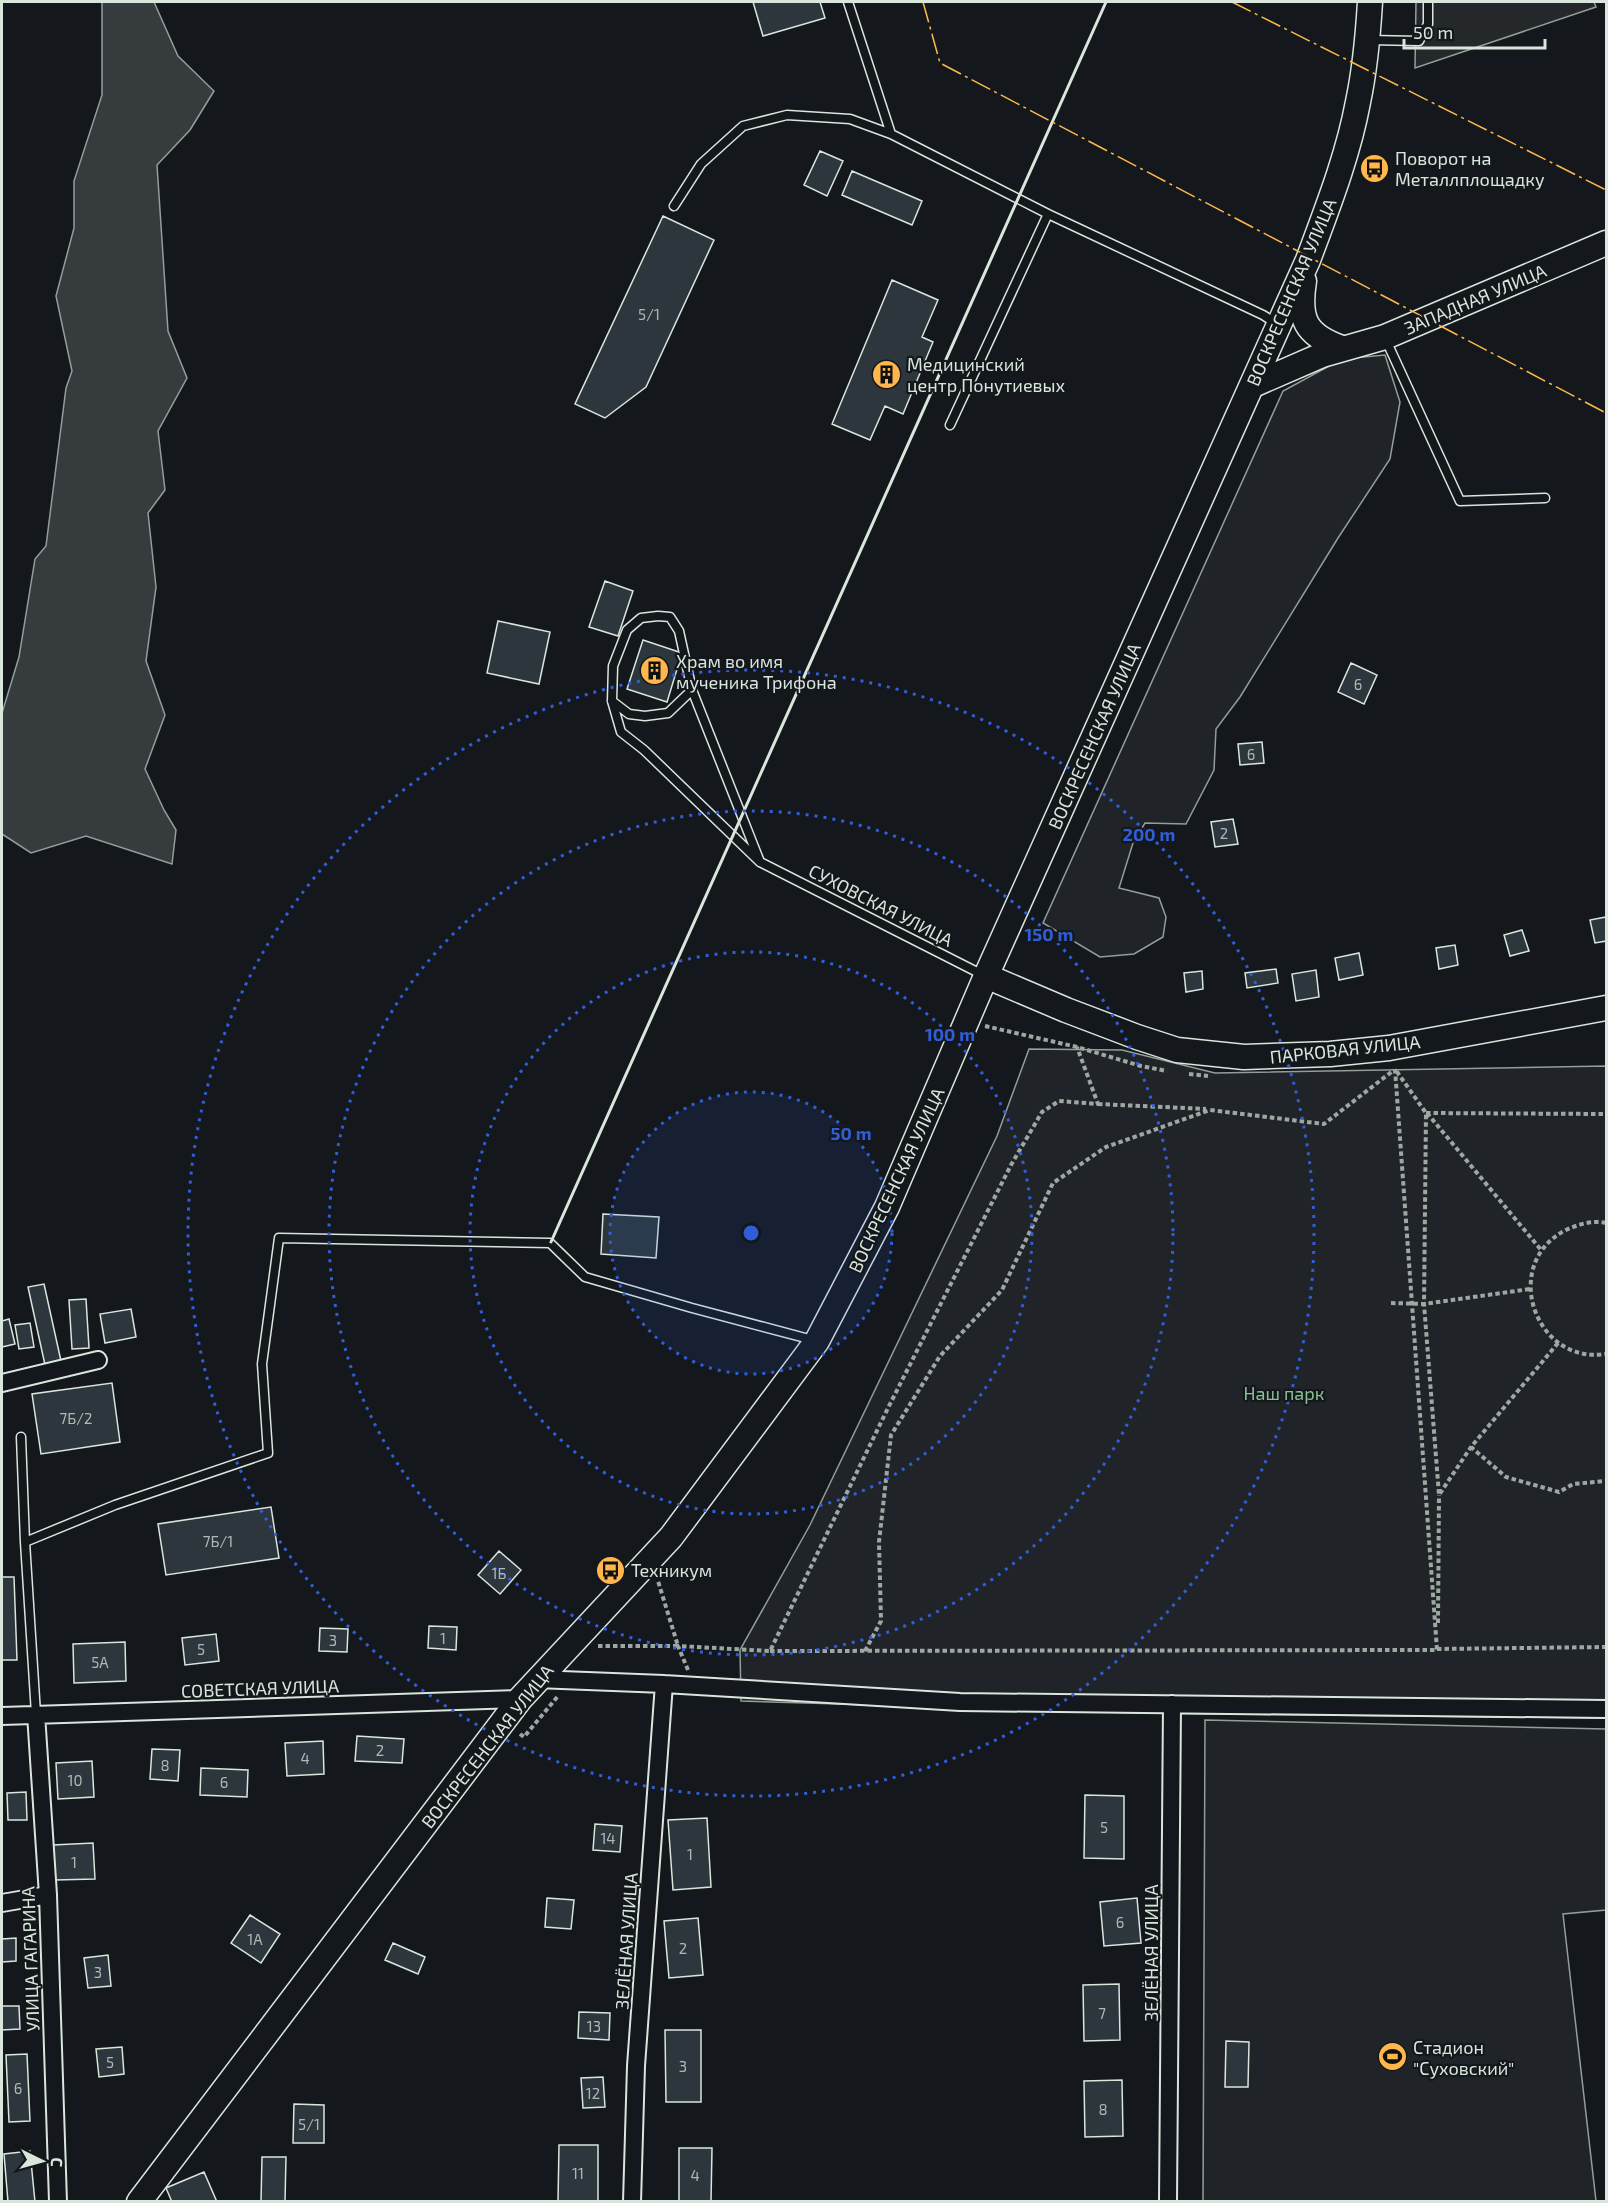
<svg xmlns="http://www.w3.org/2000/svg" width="1608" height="2203" font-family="'Exo 2',sans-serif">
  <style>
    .green { fill: #202428; stroke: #939e99; stroke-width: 1.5 }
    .parking { fill: #24282b; stroke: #939e99; stroke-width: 1.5 }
    .water { fill: #363b3e; stroke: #939e99; stroke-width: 1.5 }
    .building { fill: #2c363c; stroke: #d8e6dc; stroke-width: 1.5 }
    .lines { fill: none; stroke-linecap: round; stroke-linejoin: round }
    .lane-casing { stroke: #d8e6dc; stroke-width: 11 }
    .street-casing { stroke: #d8e6dc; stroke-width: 20 }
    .secondary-casing { stroke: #d8e6dc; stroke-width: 27 }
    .path { stroke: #9da8a2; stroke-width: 4; stroke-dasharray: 4.5 3; stroke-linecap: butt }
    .lane { stroke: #14181c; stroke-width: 8 }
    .street { stroke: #14181c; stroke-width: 16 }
    .secondary { stroke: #14181c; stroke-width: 24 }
    .wall { stroke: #d8e6dc; stroke-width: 3 }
    .power { stroke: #ffb74d; stroke-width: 1.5; stroke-dasharray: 21 4.5 3 4.5; stroke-linecap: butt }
    .ring { fill: none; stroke: #305dd8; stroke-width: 3; stroke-dasharray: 3 6 }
    .labels { text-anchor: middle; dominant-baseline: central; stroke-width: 4.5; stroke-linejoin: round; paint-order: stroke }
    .number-label { font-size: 15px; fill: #adbab4 }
    .poi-label { font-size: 18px; fill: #d8e6dc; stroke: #14181c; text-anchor: start }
    .street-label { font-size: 18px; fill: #d8e6dc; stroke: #14181c }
    .park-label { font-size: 18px; fill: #8ac095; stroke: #14181c }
    .centre { fill: #305dd8; stroke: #14181c; stroke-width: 3 }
    .ring-label { font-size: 18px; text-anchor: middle; font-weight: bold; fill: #305dd8; stroke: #14181c; stroke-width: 4.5; stroke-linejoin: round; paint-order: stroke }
  </style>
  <rect width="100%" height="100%" fill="#14181c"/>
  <!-- green -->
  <path class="green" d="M1385,355L1400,402L1390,459L1338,538L1240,697L1216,729L1214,770L1186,824L1145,823L1133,843L1119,888L1159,898L1166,917L1163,937L1134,954L1100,957L1043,923L1283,391L1342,359Z
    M1029,1049L1122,1050L1215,1073L1606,1066V1718L1139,1713L741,1701L740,1650L810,1525L997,1136Z
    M1205,1720L1606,1729V1910L1563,1914L1596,2201L1203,2202Z"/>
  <!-- parking -->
  <path class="parking" d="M1416,2H1594L1596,7L1415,68Z"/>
  <!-- water -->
  <path class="water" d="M102,2H154L178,56L214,91L190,130L157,165L168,331L187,378L158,431L165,490L148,513L156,587L146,661L165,715L145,769L164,810L176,830L172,864L86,836L31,853L2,834V713L19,657L35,559L46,546L66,388L72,371L56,296L74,228V181L102,95Z"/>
  <!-- building -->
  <path class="building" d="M753,2H820L825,18L763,36Z
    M820,151L843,161L827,196L804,185Z
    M852,171L922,201L912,225L842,195Z
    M663,216L714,240L646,387L605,418L575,404Z
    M892,280L938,300L922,337L933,342L903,414L885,406L870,440L832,424Z
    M605,581L633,591L618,636L589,627Z
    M498,621L550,632L539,684L487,673Z
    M643,640L682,653L667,702L627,689Z
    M1351,663L1377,675L1364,704L1338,692Z
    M1262,742L1264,763L1240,765L1238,744Z
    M1233,819L1238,844L1215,847L1211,822Z
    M1606,917V941L1595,943L1590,920Z
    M1522,930L1529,951L1510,956L1504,935Z
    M1455,945L1458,965L1439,969L1436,948Z
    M1359,953L1363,975L1339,980L1335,958Z
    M1276,969L1278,983L1247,988L1245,973Z
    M1316,970L1319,997L1296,1001L1292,974Z
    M1202,971L1203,989L1186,992L1184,973Z
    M603,1214L659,1217L656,1258L601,1254Z
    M44,1284L61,1361L45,1365L28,1287Z
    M86,1299L89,1348L72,1349L69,1300Z
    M131,1309L136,1337L105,1343L100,1314Z
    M9,1319L15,1344L2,1347V1321Z
    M30,1323L34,1347L19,1349L15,1325Z
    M112,1383L120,1442L41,1454L32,1394Z
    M271,1507L279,1558L166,1575L158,1524Z
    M499,1551L521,1570L500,1594L478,1575Z
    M2,1577H14L17,1660H2Z
    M429,1626L457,1627L456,1650L428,1648Z
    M320,1628L348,1629L347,1652L319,1651Z
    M216,1634L219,1661L185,1665L182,1638Z
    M125,1642L126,1681L74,1683L73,1644Z
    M357,1736L404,1739L402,1763L355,1761Z
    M323,1741L324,1774L287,1776L285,1743Z
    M152,1749L180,1750L178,1781L150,1779Z
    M92,1761L94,1797L58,1799L56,1763Z
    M201,1768L248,1770L247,1797L200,1795Z
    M26,1792L27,1820H8L7,1793Z
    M1085,1795L1124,1796V1859L1084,1858Z
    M707,1818L711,1887L673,1890L668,1820Z
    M595,1824L622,1826L620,1852L593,1850Z
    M93,1843L95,1879L55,1880L53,1845Z
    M547,1898L574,1900L571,1929L545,1927Z
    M1137,1898L1141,1943L1104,1946L1100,1902Z
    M250,1915L280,1934L261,1963L231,1943Z
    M698,1918L703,1975L669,1978L664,1921Z
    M16,1938V1961L2,1962V1939Z
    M393,1943L425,1957L418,1974L385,1960Z
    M108,1955L111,1986L88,1988L84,1958Z
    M1119,1984L1120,2040L1084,2041L1083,1985Z
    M2,2006H19L20,2029L2,2030Z
    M579,2012L610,2013L609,2040L578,2038Z
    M665,2030H701V2102H666Z
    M1226,2041L1249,2042L1248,2087H1225Z
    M122,2047L124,2074L99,2077L96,2049Z
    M27,2054L30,2121L9,2122L6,2055Z
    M603,2077L605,2107L583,2108L581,2078Z
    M1122,2080L1123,2136L1085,2137L1084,2081Z
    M294,2104L324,2105V2143H293Z
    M559,2145H598V2202H558Z
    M679,2148H712L711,2202H679Z
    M30,2151L35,2202H8L4,2154Z
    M262,2157H286L285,2202H261Z
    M204,2172L217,2202H172L166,2188Z"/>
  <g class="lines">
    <defs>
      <path id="lane" d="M848,2L891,134
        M1369,40L1419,41L1428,24V2
        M674,206L701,164L743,126L787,115L850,119L891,134L1048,214L1263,315L1277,324
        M1385,338L1460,501L1545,498
        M950,425L1048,214
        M612,701L629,714L645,716L668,713L692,690
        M760,862L692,690L679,631L670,617L658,616L641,618L627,630L613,666L612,701L621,732L644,750L760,862L983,975
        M21,1437L25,1542
        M36,1714L25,1542L115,1505L268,1453L262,1364L279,1238L550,1243L585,1277L692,1308L813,1340"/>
      <path id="street" d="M2,1383L98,1360
        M536,1679L664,1684L960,1702L1606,1709
        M36,1714L48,1895L58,2202
        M2,1716L520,1699
        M2,1903L48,1895
        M632,2202L636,2066L664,1684
        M1168,2202L1172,1704"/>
      <path id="secondary" d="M1304,281C1298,319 1305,335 1342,348
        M1253,385L1322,355L1385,337L1606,243
        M986,976L1066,1010L1137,1037L1177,1050L1244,1057L1330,1054L1389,1048L1606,1008
        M139,2202L520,1699L671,1537L817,1341L887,1207L986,976L1308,260C1327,209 1348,156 1358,102C1365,69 1368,35 1370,2"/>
    </defs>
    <!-- lane casing -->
    <use href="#lane" class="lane-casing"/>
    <!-- street casing -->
    <use href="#street" class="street-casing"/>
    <!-- secondary casing -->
    <use href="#secondary" class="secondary-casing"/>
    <!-- path -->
    <path class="path" d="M985,1026L1077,1047L1141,1066L1167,1071
      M1189,1074L1208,1076
      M1098,1104L1206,1109
      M1426,1113L1606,1114
      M1427,1113L1542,1251
      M1606,1223C1593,1220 1579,1224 1566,1230C1500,1263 1534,1365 1606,1354
      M1391,1303L1424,1304L1530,1289
      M1558,1343L1471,1447L1506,1477L1559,1492L1573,1484L1606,1481
      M1438,1623L1439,1495
      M598,1646H678L658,1581
      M1437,1649L1606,1647
      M770,1651L1437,1650L1395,1069L1426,1113L1424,1304L1439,1495L1471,1447
      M865,1651L881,1621L879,1542L891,1435L940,1356L1002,1290L1053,1183L1106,1147L1210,1110L1324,1124L1394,1070
      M688,1670L678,1646L770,1651L888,1408L1011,1165L1042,1112L1059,1101L1098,1104L1077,1047
      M520,1734L524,1737L558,1696"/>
    <!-- lane -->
    <use href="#lane" class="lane"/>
    <!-- street -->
    <use href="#street" class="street"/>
    <!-- secondary -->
    <use href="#secondary" class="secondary"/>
    <!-- wall -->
    <path class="wall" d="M551,1242L1106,2"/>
    <!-- power -->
    <path class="power" d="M923,2L940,63L1606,413
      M1232,2L1606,190"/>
  </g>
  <!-- distance rings -->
  <circle cx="751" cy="1233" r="141" fill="#305dd8" fill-opacity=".12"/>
  <g class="ring">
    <circle cx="751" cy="1233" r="141"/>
    <circle cx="751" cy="1233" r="281"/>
    <circle cx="751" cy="1233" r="422"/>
    <circle cx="751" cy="1233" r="563"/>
  </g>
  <!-- icons -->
  <defs>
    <symbol id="bus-disc" viewBox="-11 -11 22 22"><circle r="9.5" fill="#ffb74d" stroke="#14181c"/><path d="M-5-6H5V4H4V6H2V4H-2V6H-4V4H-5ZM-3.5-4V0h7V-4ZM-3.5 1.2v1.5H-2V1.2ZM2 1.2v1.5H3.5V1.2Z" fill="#111"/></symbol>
    <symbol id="building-disc" viewBox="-11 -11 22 22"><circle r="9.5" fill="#ffb74d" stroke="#14181c"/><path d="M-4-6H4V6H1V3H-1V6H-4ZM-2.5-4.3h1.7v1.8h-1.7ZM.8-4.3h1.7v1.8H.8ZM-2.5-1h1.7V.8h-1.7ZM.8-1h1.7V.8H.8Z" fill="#111"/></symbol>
    <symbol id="stadium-disc" viewBox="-11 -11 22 22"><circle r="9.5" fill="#ffb74d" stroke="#14181c"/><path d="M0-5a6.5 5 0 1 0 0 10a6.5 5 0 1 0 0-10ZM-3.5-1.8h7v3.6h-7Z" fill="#111"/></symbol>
  </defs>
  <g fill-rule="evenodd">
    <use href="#bus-disc" x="1358" y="152" width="33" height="33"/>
    <use href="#building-disc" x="870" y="358" width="33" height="33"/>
    <use href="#building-disc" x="638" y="654" width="33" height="33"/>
    <use href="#bus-disc" x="594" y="1554" width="33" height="33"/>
    <use href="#stadium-disc" x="1376" y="2040" width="33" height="33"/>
  </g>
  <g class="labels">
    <!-- number labels -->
    <g class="number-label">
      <text x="649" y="314">5/1</text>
      <text x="1358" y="684">6</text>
      <text x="1251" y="754">6</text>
      <text x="1224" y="833">2</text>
      <text x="76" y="1418">7Б/2</text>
      <text x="218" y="1541">7Б/1</text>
      <text x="499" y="1573">1Б</text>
      <text x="443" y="1638">1</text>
      <text x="333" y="1640">3</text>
      <text x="201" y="1649">5</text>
      <text x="100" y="1662">5А</text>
      <text x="380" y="1750">2</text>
      <text x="305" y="1758">4</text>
      <text x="165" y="1765">8</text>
      <text x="75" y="1780">10</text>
      <text x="224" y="1782">6</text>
      <text x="1104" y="1827">5</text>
      <text x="608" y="1838">14</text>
      <text x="690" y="1854">1</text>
      <text x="74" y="1862">1</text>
      <text x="1120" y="1922">6</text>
      <text x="255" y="1939">1А</text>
      <text x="683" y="1948">2</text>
      <text x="98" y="1972">3</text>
      <text x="1102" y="2013">7</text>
      <text x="594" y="2026">13</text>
      <text x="110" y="2062">5</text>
      <text x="683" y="2066">3</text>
      <text x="18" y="2088">6</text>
      <text x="593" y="2093">12</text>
      <text x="1103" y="2109">8</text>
      <text x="309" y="2124">5/1</text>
      <text x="578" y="2173">11</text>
      <text x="695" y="2175">4</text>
    </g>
    <!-- poi labels -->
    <g class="poi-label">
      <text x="1395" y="158">Поворот на<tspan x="1395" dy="21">Металлплощадку</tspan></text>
      <text x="907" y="364">Медицинский<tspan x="907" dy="21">центр Понутиевых</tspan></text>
      <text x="676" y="661">Храм во имя<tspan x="676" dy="21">мученика Трифона</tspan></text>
      <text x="631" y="1570">Техникум</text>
      <text x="1413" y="2047">Стадион<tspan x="1413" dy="21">"Суховский"</tspan></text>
    </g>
    <!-- street labels -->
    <g class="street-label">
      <text transform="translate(1291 292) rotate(-67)">ВОСКРЕСЕНСКАЯ УЛИЦА</text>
      <text transform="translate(1475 299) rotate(-23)">ЗАПАДНАЯ УЛИЦА</text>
      <text transform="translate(1094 736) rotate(-66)">ВОСКРЕСЕНСКАЯ УЛИЦА</text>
      <text transform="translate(881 905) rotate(27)">СУХОВСКАЯ УЛИЦА</text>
      <text transform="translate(1345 1049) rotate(-6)">ПАРКОВАЯ УЛИЦА</text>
      <text transform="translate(896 1180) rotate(-65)">ВОСКРЕСЕНСКАЯ УЛИЦА</text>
      <text transform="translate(260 1688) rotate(-2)">СОВЕТСКАЯ УЛИЦА</text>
      <text transform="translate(487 1746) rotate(-52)">ВОСКРЕСЕНСКАЯ УЛИЦА</text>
      <text transform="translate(626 1941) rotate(-86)">ЗЕЛЁНАЯ УЛИЦА</text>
      <text transform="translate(1151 1953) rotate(-90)">ЗЕЛЁНАЯ УЛИЦА</text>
      <text transform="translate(30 1959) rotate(-92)">УЛИЦА ГАГАРИНА</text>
    </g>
    <!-- park labels -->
    <g class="park-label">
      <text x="1284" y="1393">Наш парк</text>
    </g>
  </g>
  <circle cx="751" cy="1233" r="9" class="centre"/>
  <g class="ring-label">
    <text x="1149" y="841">200 m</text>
    <text x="1049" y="941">150 m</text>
    <text x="950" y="1041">100 m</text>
    <text x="851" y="1140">50 m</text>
  </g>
  <!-- border -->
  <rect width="1608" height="2203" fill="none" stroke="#d8e6dc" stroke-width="6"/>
  <!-- north arrow -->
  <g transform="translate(42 2161) rotate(95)" stroke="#14181c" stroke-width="4.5" paint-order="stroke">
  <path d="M0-4.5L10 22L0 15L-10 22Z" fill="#d8e6dc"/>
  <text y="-9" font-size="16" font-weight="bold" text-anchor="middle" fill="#d8e6dc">С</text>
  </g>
  <!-- scale -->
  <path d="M1404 39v9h141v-9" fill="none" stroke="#d8e6dc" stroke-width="3"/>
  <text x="1413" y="39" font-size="18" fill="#d8e6dc" stroke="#14181c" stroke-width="4.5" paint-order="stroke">50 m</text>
</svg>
